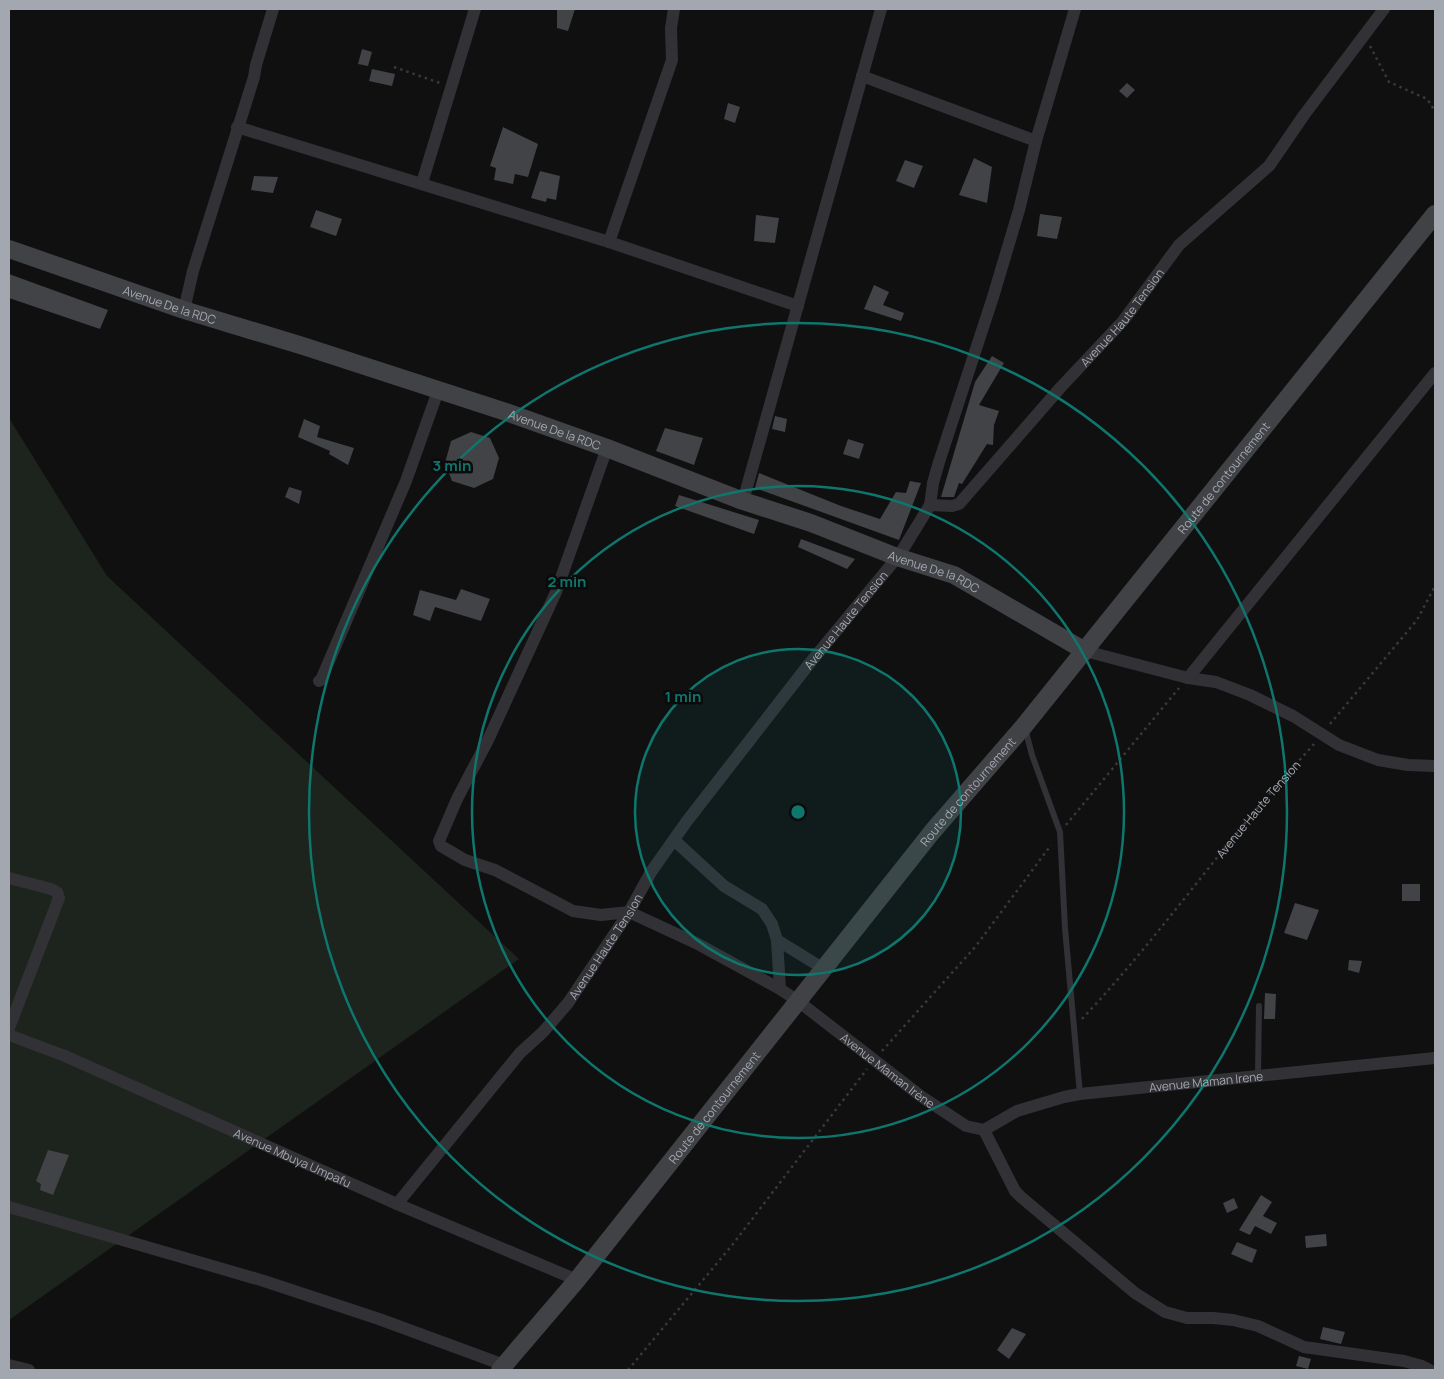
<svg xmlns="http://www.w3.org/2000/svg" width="1444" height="1379" font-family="Manrope,sans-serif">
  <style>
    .green { fill: #1d231d }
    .building { fill: #424346 }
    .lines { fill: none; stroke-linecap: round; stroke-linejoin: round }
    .path { stroke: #38393d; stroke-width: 2.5; stroke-dasharray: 2.5 4; stroke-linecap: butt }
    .lane { stroke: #323236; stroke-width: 6 }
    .street { stroke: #323236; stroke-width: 12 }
    .secondary { stroke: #404246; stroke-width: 18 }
    .ring { fill: none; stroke: #0f766e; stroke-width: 2.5 }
    .labels { text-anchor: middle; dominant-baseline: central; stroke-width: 5; stroke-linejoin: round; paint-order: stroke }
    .street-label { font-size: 12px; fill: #a3a8b0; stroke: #0b0b0c }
    .centre { fill: #0f766e; stroke: #0b0b0c; stroke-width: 2.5 }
    .ring-label { font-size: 15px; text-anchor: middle; font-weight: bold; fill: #0f766e; stroke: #0b0b0c; stroke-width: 5; stroke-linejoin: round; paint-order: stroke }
  </style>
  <rect width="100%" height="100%" fill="#101011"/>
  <!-- green -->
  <path class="green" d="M9,418L107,576L519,959L9,1320Z"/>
  <!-- building -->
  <path class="building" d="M557,9H575L568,31L557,28Z
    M362,49L372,52L368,66L358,64Z
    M372,69L395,74L392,86L369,81Z
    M1127,83L1135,90L1127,98L1119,91Z
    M728,103L740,107L735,123L724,119Z
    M503,127L538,144L528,177L515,174L513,184L494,180L496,168L490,166Z
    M974,158L992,167L987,203L959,195Z
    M905,160L923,166L914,188L896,181Z
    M540,171L560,176L556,200L547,198L546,202L531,198Z
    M254,176L278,177L273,193L251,190Z
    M316,210L342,219L336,236L310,227Z
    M1040,214L1062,217L1057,239L1037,236Z
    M756,215L779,218L775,243L754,241Z
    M9,274L108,310L100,329L9,298Z
    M874,285L889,292L883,305L904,313L901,321L864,309Z
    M992,356L1004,363L979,405L999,411L994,425L993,445L987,444L962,484L959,483L954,497H941L975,382Z
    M775,416L787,419L785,432L772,429Z
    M304,419L320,426L317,437L354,448L348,465L329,454L330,451L298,437Z
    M665,428L703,438L694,465L656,451Z
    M471,432L490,438L499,458L493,479L474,488L452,481L445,463L451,441Z
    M848,439L864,444L859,459L843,454Z
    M759,473L841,506L880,519L896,492L906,493L910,481L921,483L899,540L755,488Z
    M289,487L302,491L299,504L285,497Z
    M679,495L759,520L754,534L675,506Z
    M801,539L855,559L847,569L798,547Z
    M461,589L490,599L481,621L435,607L430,621L413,615L420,590L456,600Z
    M1402,884H1420V901H1402Z
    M1295,903L1319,910L1307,940L1284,933Z
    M1349,960L1362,961L1359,973L1348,970Z
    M1265,993L1276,994L1275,1019H1264Z
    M48,1150L69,1155L53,1195L40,1190L41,1184L36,1181Z
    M1261,1195L1272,1202L1263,1216L1277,1223L1271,1234L1255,1226L1250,1235L1239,1230Z
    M1234,1198L1238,1208L1227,1213L1223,1203Z
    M1326,1234L1327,1246L1306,1248L1305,1236Z
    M1237,1242L1257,1250L1252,1263L1231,1254Z
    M1323,1327L1345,1332L1341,1344L1320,1339Z
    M1012,1328L1026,1334L1009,1359L997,1350Z
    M1299,1356L1311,1359L1308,1369L1296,1366Z"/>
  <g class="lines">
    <!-- path -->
    <g class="path">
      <path d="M1370,46L1389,82L1427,99L1435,111"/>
      <path d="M394,67L440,83"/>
      <path d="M1330,724L1417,620L1435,586"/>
      <path d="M1066,825L1179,688"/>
      <path id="s1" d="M1082,1019C1148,949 1204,871 1266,798C1281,780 1298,762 1314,744"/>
      <path d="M882,1051L976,946L1051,845"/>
      <path d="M628,1370L733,1244L867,1069"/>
    </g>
    <!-- lane -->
    <path class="lane" d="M1025,728L1032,755L1060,832L1065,928L1080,1094
      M1258,1075L1259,1006"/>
    <!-- street -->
    <g class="street">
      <path d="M862,76L1036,141"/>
      <path d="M237,127L609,242L798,306"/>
      <path d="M422,183L475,9"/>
      <path d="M609,242L672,60L671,28L674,9"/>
      <path d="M184,310L193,271L254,77L256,65L273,9"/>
      <path id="s2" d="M607,448L556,592L488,740L457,799L439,841L441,846L465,860L495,870L573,911L601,915L629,912L696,943L780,989L798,1001L922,1097L966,1126L984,1130"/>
      <path d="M743,501L881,9"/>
      <path d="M930,505L933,483L939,462L993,297L1019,210L1036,141L1075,9"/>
      <path d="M1085,651L1188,678L1216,682L1250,695L1293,716L1339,745L1378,760L1408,765L1435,766"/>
      <path d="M1188,678L1435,373"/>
      <path d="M319,681L321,680L406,481L438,391"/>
      <path d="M674,840L724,886L762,909L772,924L777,940L780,989"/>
      <path d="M9,878L51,889L57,892L59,898L9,1028"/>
      <path d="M777,940L824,969"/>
      <path id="s3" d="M9,1035L65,1056L397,1204L577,1280"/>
      <path d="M984,1130L1015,1191L1021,1197L1135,1293L1165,1312L1187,1318H1213L1233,1320L1258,1326L1304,1347L1404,1361L1422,1366L1430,1370"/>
      <path id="s4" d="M984,1130L1017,1111L1064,1097L1080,1094L1435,1058"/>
      <path id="s5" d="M397,1204L520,1053L543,1032L568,1003L629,912L651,872L687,821L809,664L900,554L930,505L952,506L959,504L1061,387L1123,321L1179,245L1269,166L1304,115L1384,9"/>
      <path d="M9,1207L264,1281L379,1319L504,1365"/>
      <path d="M9,1365L29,1370"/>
    </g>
    <!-- secondary -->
    <g class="secondary">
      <path id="s6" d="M9,249L184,310L303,346L506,412L607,448L743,501L811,523L897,557L954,575L1085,651"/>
      <path id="s7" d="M500,1370L577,1280L932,832L1024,726L1435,214"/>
    </g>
  </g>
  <!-- distance rings -->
  <circle cx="798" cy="812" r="163" fill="#0f766e" fill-opacity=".12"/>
  <g class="ring">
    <circle cx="798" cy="812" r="163"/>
    <circle cx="798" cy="812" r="326"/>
    <circle cx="798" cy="812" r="489"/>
  </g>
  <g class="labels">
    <!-- street labels -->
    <g class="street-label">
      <text stroke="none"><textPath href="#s6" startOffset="170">Avenue De la RDC</textPath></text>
      <text stroke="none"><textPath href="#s5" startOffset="1158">Avenue Haute Tension</textPath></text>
      <text stroke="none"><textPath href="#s6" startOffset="575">Avenue De la RDC</textPath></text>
      <text stroke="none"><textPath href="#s7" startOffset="1149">Route de contournement</textPath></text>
      <text stroke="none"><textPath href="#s6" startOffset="980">Avenue De la RDC</textPath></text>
      <text stroke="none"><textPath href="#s5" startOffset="738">Avenue Haute Tension</textPath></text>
      <text stroke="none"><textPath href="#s7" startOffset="744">Route de contournement</textPath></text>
      <text stroke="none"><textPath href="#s1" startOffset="274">Avenue Haute Tension</textPath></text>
      <text stroke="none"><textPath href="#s5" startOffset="332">Avenue Haute Tension</textPath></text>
      <text stroke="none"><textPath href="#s2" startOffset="942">Avenue Maman Irène</textPath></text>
      <text stroke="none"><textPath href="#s4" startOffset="230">Avenue Maman Irene</textPath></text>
      <text stroke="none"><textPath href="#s7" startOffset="339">Route de contournement</textPath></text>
      <text stroke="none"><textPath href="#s3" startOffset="309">Avenue Mbuya Umpafu</textPath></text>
    </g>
  </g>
  <circle cx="798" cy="812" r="8" class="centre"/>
  <g class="ring-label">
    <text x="452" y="471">3 min</text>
    <text x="567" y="587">2 min</text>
    <text x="683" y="702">1 min</text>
  </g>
  <!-- border -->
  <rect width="1444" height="1379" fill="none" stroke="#a3a8b0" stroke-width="20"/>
</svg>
